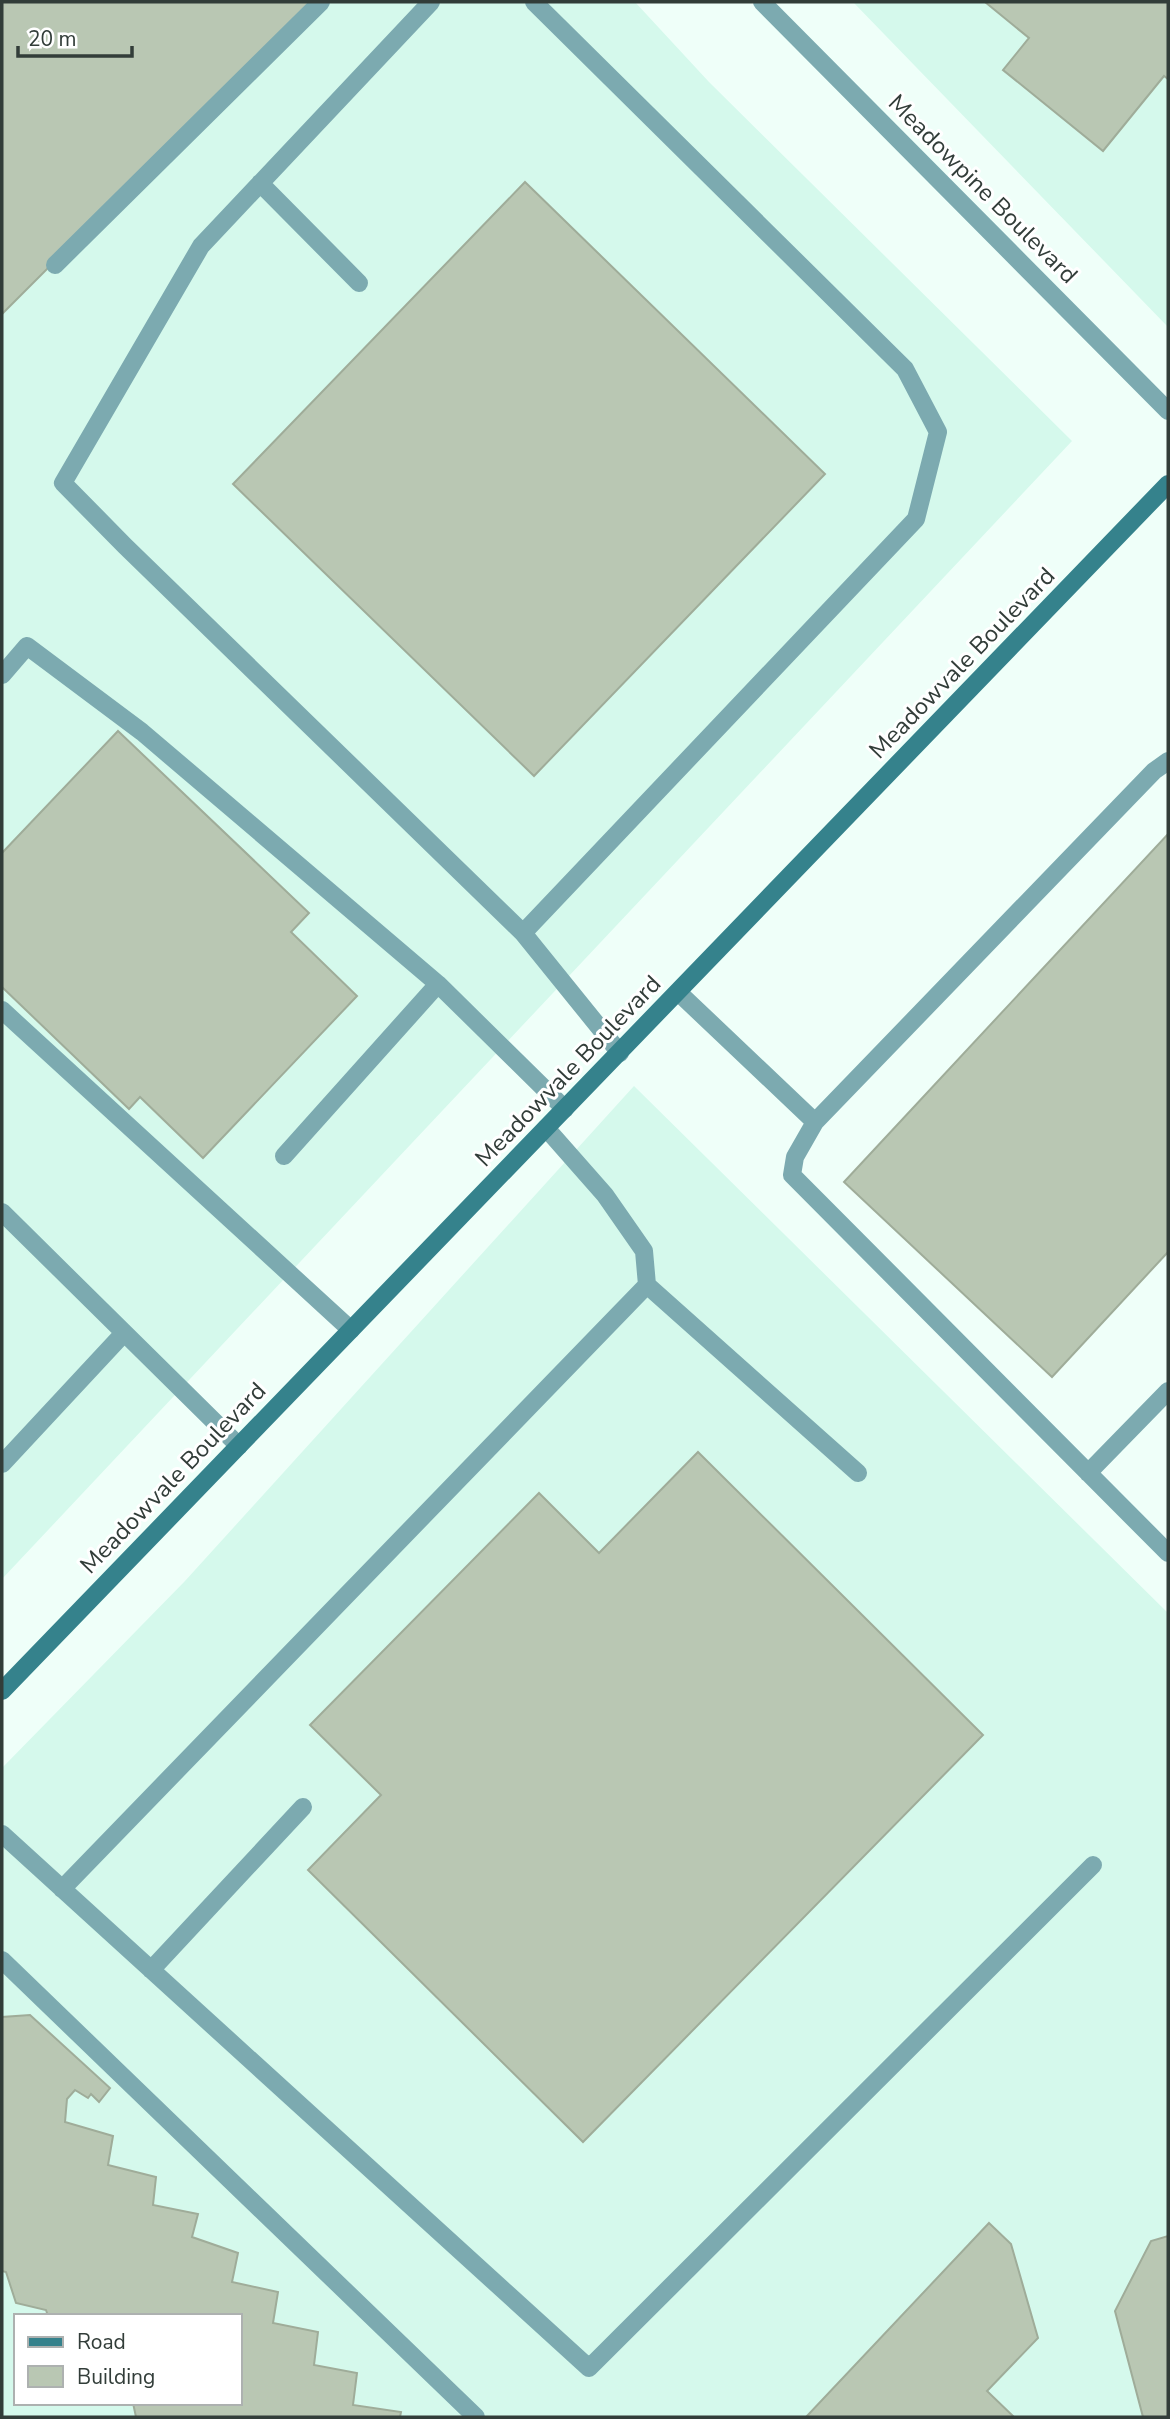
<svg xmlns="http://www.w3.org/2000/svg" width="1170" height="2419" font-family="'Nunito Sans',sans-serif">
  <style>
    .built { fill: #d5f9ec; fill-rule: evenodd }
    .building { fill: #b9c7b3; stroke: #9fac99; stroke-width: 2 }
    .lines { fill: none; stroke-linecap: round; stroke-linejoin: round }
    .lane { stroke: #7caab0; stroke-width: 18 }
    .street { stroke: #7caab0; stroke-width: 18 }
    .secondary { stroke: #35828c; stroke-width: 18 }
    .labels { text-anchor: middle; dominant-baseline: central; stroke-width: 6; stroke-linejoin: round; paint-order: stroke }
    .street-label { font-size: 24px; fill: #323d39; stroke: #fff }
  </style>
  <rect width="100%" height="100%" fill="#effff9"/>
  <!-- built -->
  <path class="built" d="M2,2H635L709,82L1072,441L2,1579Z
    M853,2H1168V327Z
    M634,1086L1168,1613V2417H2V1768L185,1581ZM16,2316H240V2403H16Z"/>
  <!-- building -->
  <path class="building" d="M2,2H314L2,314Z
    M985,2H1168V79L1164,76L1103,151L1003,70L1029,38Z
    M525,182L825,474L534,776L233,484Z
    M118,731L309,913L291,932L357,996L203,1158L140,1097L129,1109L2,987V853Z
    M1168,834V1252L1052,1377L844,1182Z
    M698,1452L983,1735L583,2142L308,1870L381,1795L310,1725L539,1493L599,1553Z
    M30,2015L110,2088L99,2102L91,2094L88,2098L75,2090L67,2099L65,2122L113,2136L108,2165L156,2177L153,2205L198,2214L192,2237L238,2253L232,2282L278,2292L273,2323L318,2332L314,2365L357,2373L353,2405L401,2412L400,2417H136L133,2403H240V2316H48L46,2310L16,2303L6,2272L2,2271V2017Z
    M989,2223L1011,2244L1038,2338L987,2391L1014,2417H806Z
    M1168,2236V2417H1143L1115,2311L1151,2241Z"/>
  <g class="lines">
    <!-- lane -->
    <path class="lane" d="M431,2L201,246L63,483L125,546L523,933L620,1053
      M260,183L359,283
      M55,265L321,2
      M2,675L27,646L142,732L438,984
      M1168,761L1154,771L815,1122L795,1157L792,1175L1168,1553
      M523,933L916,519L938,432L905,369L534,2
      M678,992L815,1122
      M2,1010L351,1330
      M284,1156L438,984L565,1109
      M2,1212L239,1446
      M647,1285L858,1473
      M2,1464L124,1333
      M1088,1473L1168,1391
      M2,1834L589,2368L1093,1865
      M62,1889L647,1285L644,1251L605,1195L546,1128
      M2,1960L476,2417
      M151,1970L303,1807"/>
    <!-- street -->
    <path class="street" d="M762,2L1168,411"/>
    <!-- secondary -->
    <path class="secondary" d="M2,1691L1168,484"/>
  </g>
  <g class="labels">
    <!-- street labels -->
    <g class="street-label">
      <text transform="translate(983 189) rotate(45)">Meadowpine Boulevard</text>
      <text transform="translate(962 663) rotate(-46)">Meadowvale Boulevard</text>
      <text transform="translate(568 1071) rotate(-46)">Meadowvale Boulevard</text>
      <text transform="translate(173 1478) rotate(-46)">Meadowvale Boulevard</text>
    </g>
  </g>
  <!-- border -->
  <rect width="1170" height="2419" fill="none" stroke="#323d39" stroke-width="7"/>
  <!-- legend -->
  <rect x="14" y="2314" width="228" height="91" fill="#ffffff" stroke="#adb1b0" stroke-width="2"/>
  <rect x="28" y="2337" width="35" height="10" fill="#35828c" stroke="#adb1b0" stroke-width="2"/>
  <text x="77" y="2349" font-size="21" fill="#323d39">Road</text>
  <rect x="28" y="2366" width="35" height="21" fill="#b9c7b3" stroke="#adb1b0" stroke-width="2"/>
  <text x="77" y="2384" font-size="21" fill="#323d39">Building</text>
  <!-- scale -->
  <path d="M18 46v10h114v-10" fill="none" stroke="#323d39" stroke-width="3.5"/>
  <text x="28" y="46" font-size="21" fill="#323d39" stroke="#ffffff" stroke-width="5" paint-order="stroke">20 m</text>
</svg>
